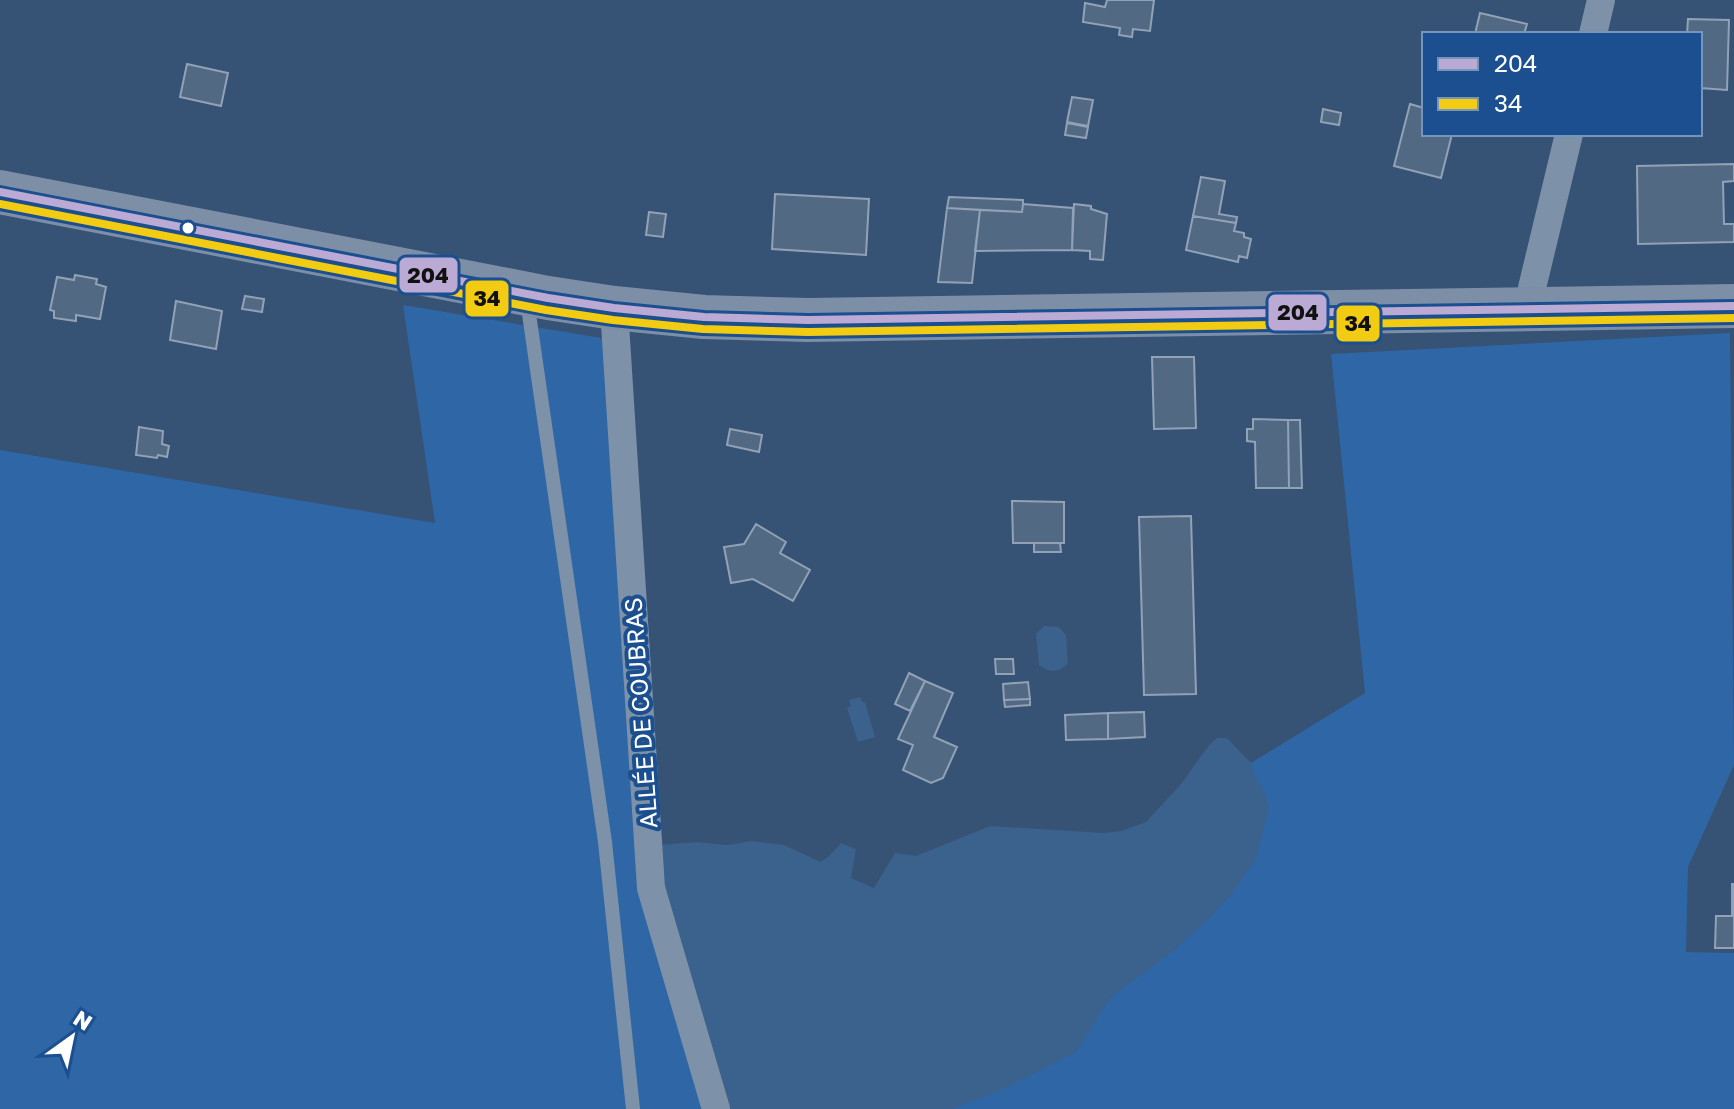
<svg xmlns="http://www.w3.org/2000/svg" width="1734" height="1109" font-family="'Golos Text',sans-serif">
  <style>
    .green { fill: #2f66a5 }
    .water { fill: #3b618d }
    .building { fill: #526984; stroke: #92a2b6; stroke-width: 2 }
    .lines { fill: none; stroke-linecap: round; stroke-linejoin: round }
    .lane { stroke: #7d92a8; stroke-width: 14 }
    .street { stroke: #7d92a8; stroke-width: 28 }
    .primary { stroke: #7d8ea7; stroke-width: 44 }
    .bus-1-casing { stroke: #1b4f8f; stroke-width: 14 }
    .bus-2-casing { stroke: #1b4f8f; stroke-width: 14 }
    .bus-1 { stroke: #bbaad4; stroke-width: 8 }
    .bus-2 { stroke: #f2cb13; stroke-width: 8 }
    .bus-dot { fill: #fff; stroke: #1b4f8f; stroke-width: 3 }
    .labels { text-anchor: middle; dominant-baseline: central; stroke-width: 8; stroke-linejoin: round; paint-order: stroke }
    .street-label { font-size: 24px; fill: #fff; stroke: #1b4f8f }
    .line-badge { stroke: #1b4f8f; stroke-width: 3 }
    .pale-badge-label { font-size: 22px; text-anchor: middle; font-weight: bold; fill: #111 }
  </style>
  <rect width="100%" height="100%" fill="#365274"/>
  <!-- green -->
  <path class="green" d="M403,305L626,342L659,845L739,1109H0V450L435,523Z
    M1730,333L1734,765L1688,867L1686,952L1734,953V1109H880L1002,1072L1251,763L1365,693L1331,354Z"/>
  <!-- water -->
  <path class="water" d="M1044,626L1059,627L1066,635L1068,664C1057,673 1050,673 1039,665L1036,634Z
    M860,697L862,702H865L875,737L858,742L847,708L851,706L849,700Z
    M1217,738H1227L1251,763L1255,778L1263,788L1269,807L1256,859L1230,896L1212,915L1173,951L1110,998L1076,1052L999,1091L951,1109H728L662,890L659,845L697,842L727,845L751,841L784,845L821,862L829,856L841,843L856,849L851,878L874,888L895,853L916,856L990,826L1104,833L1121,831L1146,822L1181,784L1209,745Z"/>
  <!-- building -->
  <path class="building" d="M1107,0H1154L1150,31L1133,29L1132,37L1119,35L1120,28L1083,22L1085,3L1105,7Z
    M1480,13L1527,24L1524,34H1475Z
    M1688,19L1729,20L1727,90L1700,88V34H1687Z
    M187,64L228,73L221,106L180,97Z
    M1072,97L1093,100L1088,126L1067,122Z
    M1410,104L1424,108V134H1452L1441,178L1394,166Z
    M1323,109L1341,113L1339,125L1321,122Z
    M1067,123L1088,127L1086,138L1065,135Z
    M1734,164V181L1723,182L1724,224H1734V242L1638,244L1637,166Z
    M1201,177L1225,181L1219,214L1237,217L1236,223L1193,216Z
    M775,194L869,199L866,255L772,249Z
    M949,197L1023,200V204L1022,212L947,208Z
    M1023,204L1073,208L1072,250L975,251L980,210L1022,212Z
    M1074,204L1091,206V209L1107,214L1103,260L1090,259V251L1072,250Z
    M947,208L980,210L972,283L938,282Z
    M649,212L666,214L663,237L646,235Z
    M1193,216L1236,223L1234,231L1244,233V237L1251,239L1247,258L1239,256L1238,262L1186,250Z
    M75,275L97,279L96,284L106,287L100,319L76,315V321L54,318V311L50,310L57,277L74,280Z
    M245,296L264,299L262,312L242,309Z
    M176,301L222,311L216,349L170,340Z
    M1152,357H1194L1196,428L1154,429Z
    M1253,419L1288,420L1289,488H1256L1255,442L1247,441V429H1253Z
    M1288,420H1300L1302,488H1289Z
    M139,427L163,431L162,444L169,446L167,457L158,455L157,458L136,455Z
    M730,429L762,435L759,452L727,445Z
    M1012,501L1064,502V543H1013Z
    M1191,516L1196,694L1144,695L1139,517Z
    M756,524L786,542L780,553L810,570L793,601L753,579L731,583L724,547L744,544Z
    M1034,543H1060L1061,552H1034Z
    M995,659H1013L1014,674H996Z
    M909,673L925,681L910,711L895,704Z
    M925,681L953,693L934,737L957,747L943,778L931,783L903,770L913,745L898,739Z
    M1028,682L1030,699L1004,700L1003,684Z
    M1030,699V705L1005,707L1004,700Z
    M1144,712L1145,737L1108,739V713Z
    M1108,713V739L1066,740L1065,715Z
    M1732,884H1734V948H1715L1716,916H1732Z"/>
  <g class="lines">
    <!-- lane -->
    <path class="lane" d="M527,300L605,842L633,1109"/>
    <!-- street -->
    <path class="street" d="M1593,34L1601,0
      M614,308L651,888L716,1109
      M1532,309V288L1569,134"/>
    <!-- primary -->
    <path class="primary" d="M0,192L548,298L614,308L704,317L808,320L1734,306"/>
    <defs>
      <path id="bus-1" d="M0,192L548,298L614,308L704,317L808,320L1734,306"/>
      <path id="bus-2" d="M0,204L546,310L613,320L703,329L808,332L1734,318"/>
    </defs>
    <!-- bus-1 casing -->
    <use href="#bus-1" class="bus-1-casing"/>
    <!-- bus-2 casing -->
    <use href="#bus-2" class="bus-2-casing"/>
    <!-- bus-1 -->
    <use href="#bus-1" class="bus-1"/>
    <!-- bus-2 -->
    <use href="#bus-2" class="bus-2"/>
  </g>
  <!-- markers -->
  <circle class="bus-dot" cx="188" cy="228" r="7"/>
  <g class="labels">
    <!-- street labels -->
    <g class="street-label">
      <text transform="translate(640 713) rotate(-94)">ALLÉE DE COUBRAS</text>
    </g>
  </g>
  <g class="line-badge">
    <rect x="398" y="256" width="61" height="38" rx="8" fill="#bbaad4"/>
    <rect x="464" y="279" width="46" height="39" rx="8" fill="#f2cb13"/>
    <rect x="1267" y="293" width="61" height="39" rx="8" fill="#bbaad4"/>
    <rect x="1335" y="304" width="46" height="39" rx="8" fill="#f2cb13"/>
  </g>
  <g class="pale-badge-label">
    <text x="428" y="283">204</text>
    <text x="487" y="306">34</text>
    <text x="1298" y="320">204</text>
    <text x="1358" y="331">34</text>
  </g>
  <!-- legend -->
  <rect x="1422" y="32" width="280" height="104" fill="#1b4f8f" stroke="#7695bc" stroke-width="2"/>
  <rect x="1438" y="58" width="40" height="12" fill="#bbaad4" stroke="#7695bc" stroke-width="2"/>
  <text x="1494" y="72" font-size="24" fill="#ffffff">204</text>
  <rect x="1438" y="98" width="40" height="12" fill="#f2cb13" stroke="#7695bc" stroke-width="2"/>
  <text x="1494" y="112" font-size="24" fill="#ffffff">34</text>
  <!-- north arrow -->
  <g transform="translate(72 1037) rotate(33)" stroke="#1b4f8f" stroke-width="6" paint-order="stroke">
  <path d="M0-6L14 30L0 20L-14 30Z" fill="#ffffff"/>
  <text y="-12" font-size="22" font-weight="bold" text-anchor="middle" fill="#ffffff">N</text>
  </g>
</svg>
